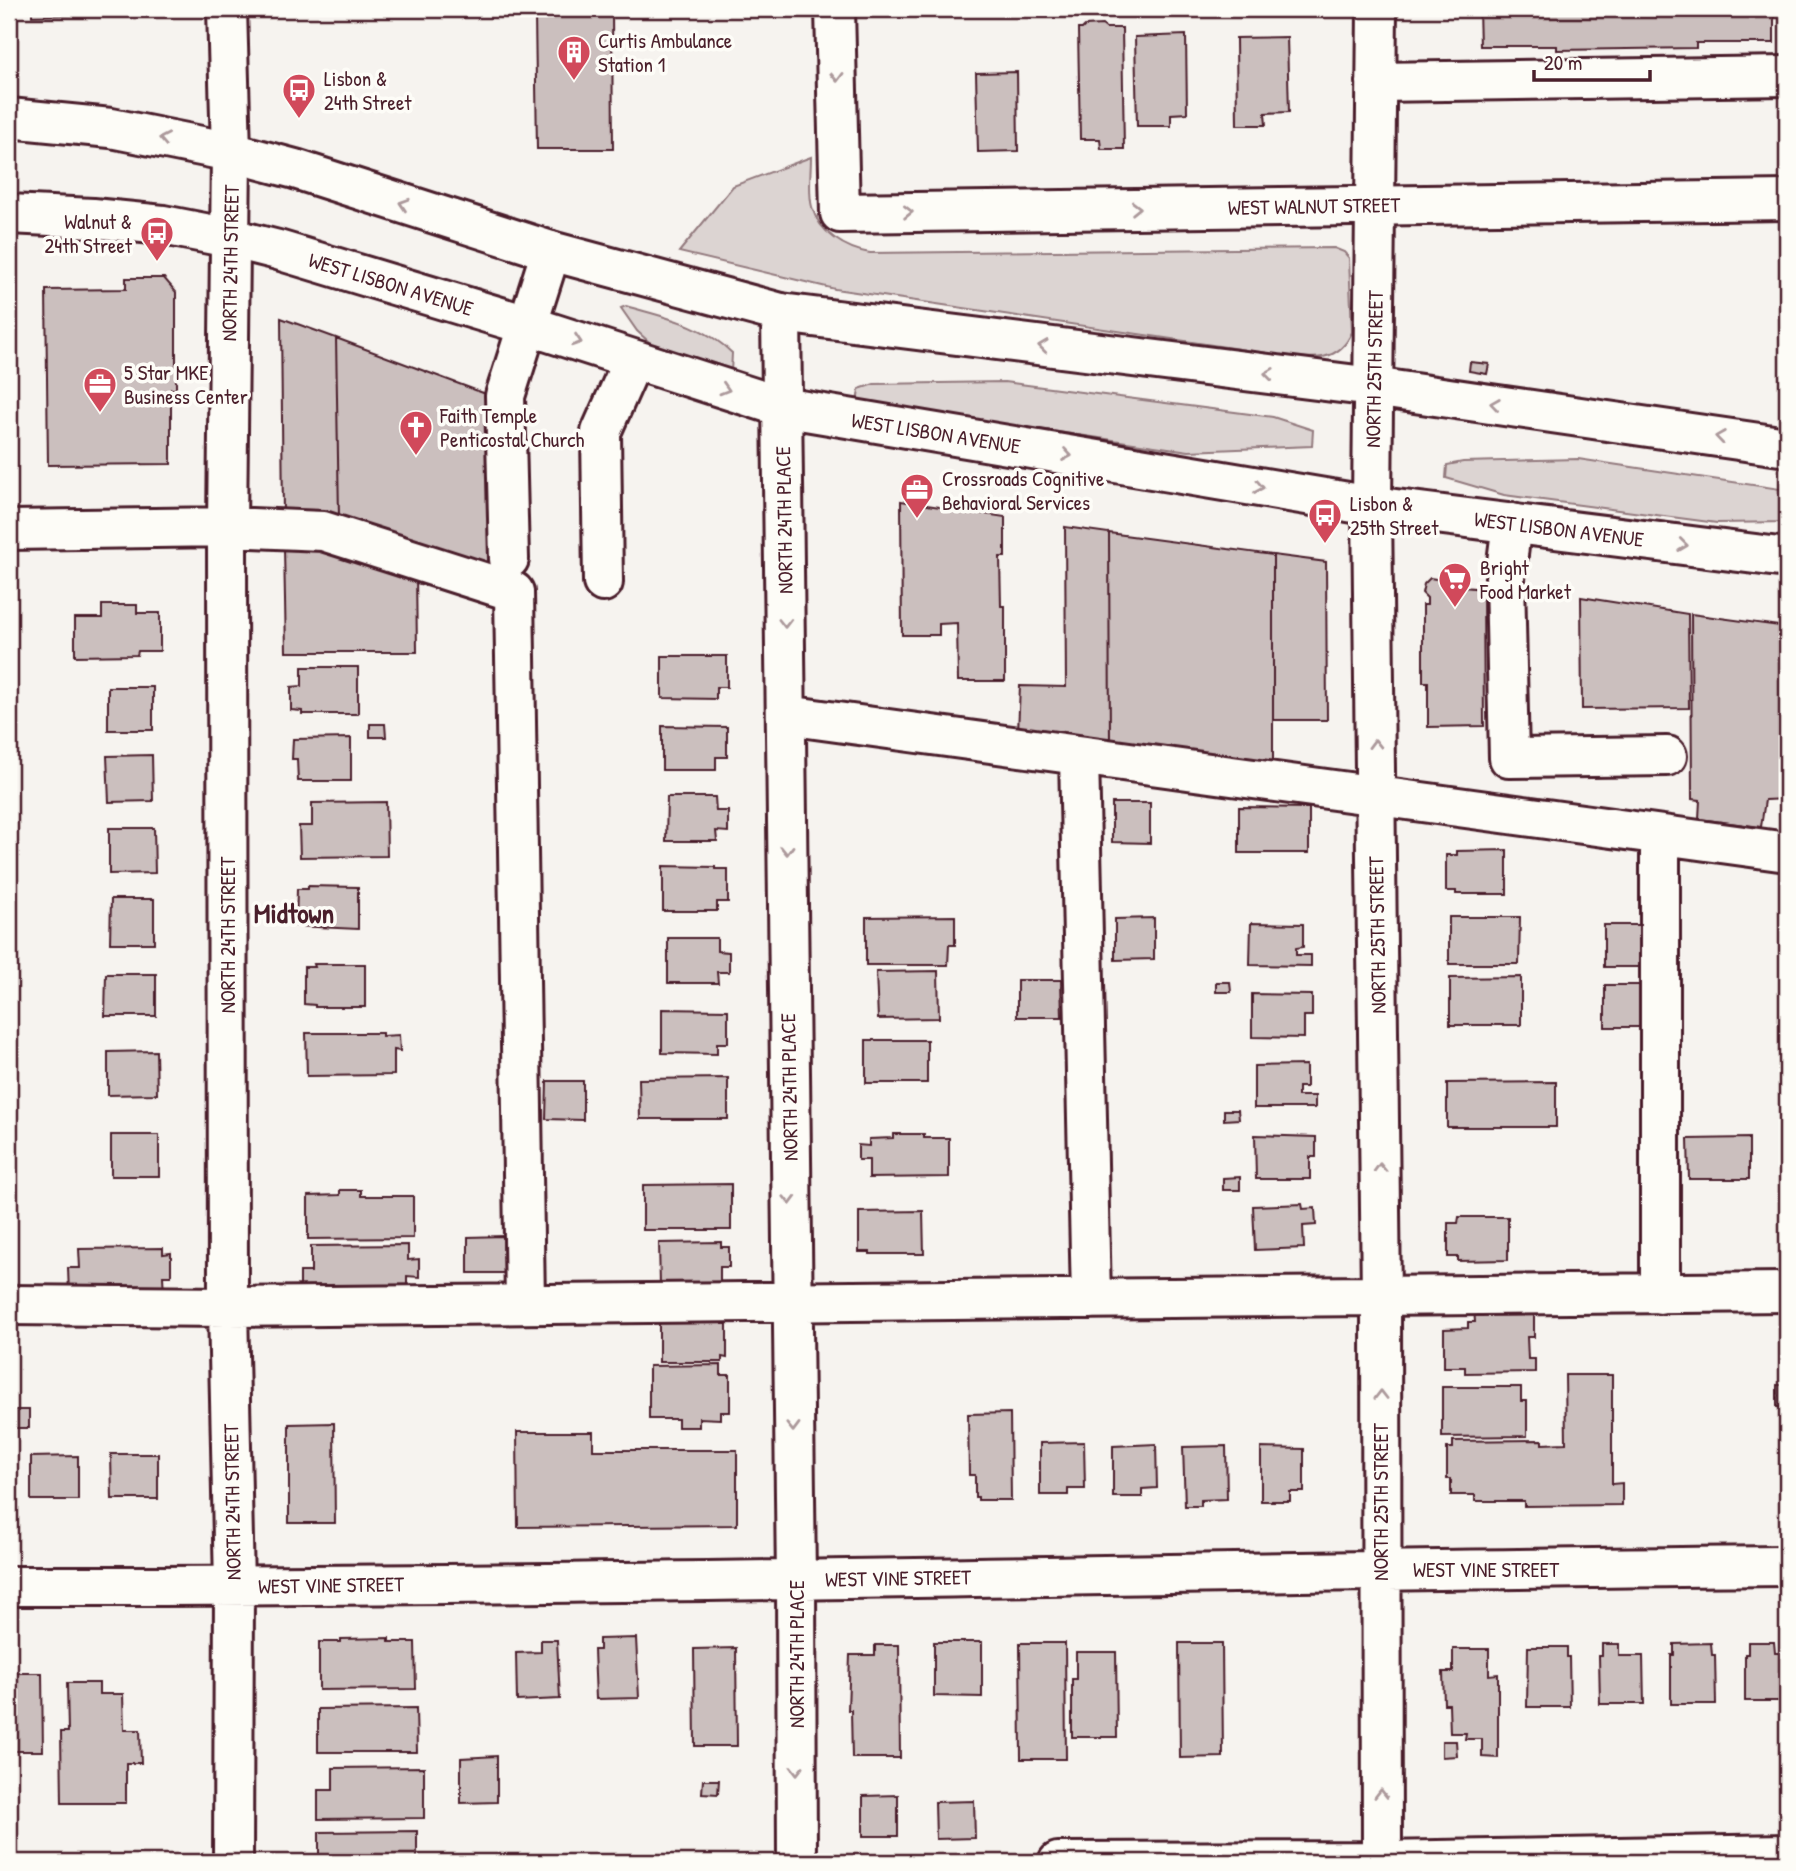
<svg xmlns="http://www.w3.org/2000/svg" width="1796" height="1871" font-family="'Patrick Hand',sans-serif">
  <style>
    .green { fill: #dcd4d2; stroke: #937a7e; stroke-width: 2 }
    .building { fill: #cbbfbe; stroke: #4a1f2b; stroke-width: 2 }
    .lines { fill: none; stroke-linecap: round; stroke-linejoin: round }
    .minor-casing { stroke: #4a1f2b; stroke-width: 44 }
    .major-casing { stroke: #4a1f2b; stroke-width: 44 }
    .minor { stroke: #fdfcf7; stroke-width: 38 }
    .major { stroke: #fdfcf7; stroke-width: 38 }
    .oneway { stroke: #ac999b }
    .labels { text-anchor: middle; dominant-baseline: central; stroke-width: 7; stroke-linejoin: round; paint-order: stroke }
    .poi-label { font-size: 21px; fill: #4a1f2b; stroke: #fdfcf7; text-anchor: start }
    .street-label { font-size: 21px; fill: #4a1f2b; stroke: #fdfcf7 }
    .district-label { font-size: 28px; font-weight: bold; fill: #4a1f2b; stroke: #fdfcf7 }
  </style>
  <rect width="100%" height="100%" fill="#f6f3ef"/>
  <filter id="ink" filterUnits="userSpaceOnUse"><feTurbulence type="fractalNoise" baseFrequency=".0143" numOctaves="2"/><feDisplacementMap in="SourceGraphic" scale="14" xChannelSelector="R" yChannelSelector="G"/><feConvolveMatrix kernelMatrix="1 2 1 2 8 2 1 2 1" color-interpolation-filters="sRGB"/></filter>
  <g filter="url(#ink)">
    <!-- green -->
    <path class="green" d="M811,157C811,173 808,192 812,207C819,233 846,249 870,253L1334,248L1344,252L1349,258L1352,332C1337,368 1303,357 1273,354L835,289L679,252L733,186Z
      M626,306C664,317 703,324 732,353L731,373L659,351L637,331L621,308Z
      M1004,382L1273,417L1313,430L1312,446L1189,451L857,403L859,389L874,384Z
      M1578,459L1787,490V522L1717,523L1504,495L1446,478L1447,465L1463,462Z"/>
    <!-- building -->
    <path class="building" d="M9,9H140V10L84,11V15L32,16V10Z
      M563,9H612L613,149H537L535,15L563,14Z
      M1454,9H1774V43H1696V48L1557,50V46H1480L1479,9Z
      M1102,25L1106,28H1122L1124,149H1101L1100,139H1080L1078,29H1082L1085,26Z
      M1186,35L1187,113L1171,114V126H1137L1135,37Z
      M1287,37L1289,112L1265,113L1266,125H1237L1236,38Z
      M1017,72L1018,151L978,152L976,73Z
      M126,278H164L176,292V389H171V464L48,465L46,290L126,289Z
      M281,318L336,338L339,517H283Z
      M336,338L494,397L495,572L339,517Z
      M1470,362L1489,364L1487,374L1469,371Z
      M901,501L1005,517V557H1000L1001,606H1005V681H958L957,623L939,624V635H902Z
      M1065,527L1109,533L1110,746L1018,732L1020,686L1066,687Z
      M1109,533L1273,555V768L1110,746Z
      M319,546L416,572L417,652H286L284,547Z
      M1273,555L1326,562L1327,720H1273Z
      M1430,578L1448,581L1454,586L1483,589L1484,726L1428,727V682H1423V605H1427V598L1422,593L1424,584Z
      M1581,597L1688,614L1689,708L1582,709Z
      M102,605H137V613H160V651H138L137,655L75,656V618H102Z
      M1691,614L1787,627V799L1765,800L1761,827L1699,819L1700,800L1692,799Z
      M662,656H727V687H716V699L662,698Z
      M302,667H358V714H302V711L291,710V687L302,686Z
      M108,687H153V730H108Z
      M370,724H385L386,737H370Z
      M662,726L727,727V757H716V770H662Z
      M351,738V781H298L297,759H292L293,739Z
      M152,755L153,801L109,802L107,756Z
      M667,797H715L716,811H728V832L716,831L717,841H666Z
      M386,802L387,856L300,857L299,826H312V803Z
      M1112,803H1150V843L1112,842Z
      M1239,807L1309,808V853H1239Z
      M109,828H154L155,873L109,874Z
      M1507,850V894H1456V891H1446V855H1457V851Z
      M663,866L715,867V869H728V902H717V911H663Z
      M308,886L358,887V929L296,926L297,889H308Z
      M111,899H154V943H110Z
      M955,916V945H949L948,965H866V917Z
      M1449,917H1520L1519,964H1449Z
      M1154,918V959L1115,960V919Z
      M1251,923L1303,924V947L1296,948V955H1311V966L1250,965Z
      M1604,925H1645V967H1604Z
      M668,938H717V951L729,952V972H717L718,983H668Z
      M314,964H365V1007H315V1005L304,1004V967H315Z
      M938,971L939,1018L878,1019L876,972Z
      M106,974H156V1016H105Z
      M1521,977V1025H1450V978Z
      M1017,980H1061L1062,1017H1017Z
      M1216,982H1230L1231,992H1216Z
      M1605,985H1644V1027H1605Z
      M1252,994L1312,995V1016H1304V1038L1252,1037Z
      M662,1009L728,1010V1043H717V1054L662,1053Z
      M306,1033H382V1036L399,1035L400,1051L394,1050V1075L307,1076Z
      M866,1040H927V1083H866Z
      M156,1051L157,1094L108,1095V1052Z
      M1306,1065V1087H1298V1096H1315V1108H1254V1066Z
      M728,1078V1119H640L639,1079Z
      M547,1081H583V1120L546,1119Z
      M1556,1082V1127H1447V1083Z
      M1224,1110H1238L1239,1119L1224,1120Z
      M1786,1133H1787V1178L1786,1165H1778V1144L1786,1145Z
      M893,1134H924V1138H949V1177L869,1178V1160H858V1145L869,1146V1139L893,1138Z
      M111,1135H159V1176H111Z
      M1255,1135L1316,1137V1157H1310V1179H1256Z
      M1749,1138V1179H1689L1688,1139Z
      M1240,1177V1190H1223V1178Z
      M731,1184V1230H643V1185Z
      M340,1190H361V1196H413V1238L308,1239V1196L340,1195Z
      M1302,1204L1303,1209L1315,1208L1316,1225L1303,1226L1304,1248L1255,1250L1253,1206Z
      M923,1211L924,1254H870V1252H859V1212Z
      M1459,1217H1508V1260L1458,1261V1257H1448V1223H1458Z
      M503,1236L504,1273H468V1237Z
      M721,1242V1247H729V1267H720V1285L660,1286L659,1243Z
      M408,1245V1260L419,1259V1277L407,1276V1293L300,1294V1272H311V1246Z
      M163,1248V1254L171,1253V1276H163L164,1294H69L68,1268H80L79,1249Z
      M1534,1308V1337H1527L1528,1359H1535V1372L1465,1373V1367H1444V1329L1468,1328V1322H1475L1474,1309Z
      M659,1319H722V1324H727V1358L722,1357V1362H659Z
      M721,1365V1375H730V1412H720V1419L699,1418V1427H678V1419H649V1366Z
      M1565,1375H1612V1484L1622,1483V1505L1524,1506V1501H1475V1495H1451V1479H1447V1448H1453V1441L1542,1440V1444L1566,1443Z
      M1777,1385H1787V1407H1777Z
      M1442,1387H1521V1401H1527V1436L1442,1437Z
      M15,1410H29V1428H15Z
      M1010,1413L1011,1500H978V1497H975V1475H969L968,1414Z
      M334,1423L335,1523H289V1424Z
      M517,1432H593V1450H737V1525L518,1527Z
      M1084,1442L1085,1489H1068V1495H1040V1443Z
      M1156,1444L1157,1488L1142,1489V1497H1113V1446Z
      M1226,1446L1227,1499L1201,1500V1506H1185L1183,1447Z
      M1261,1448L1304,1449V1492H1290V1501H1261Z
      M111,1454H158V1499H112Z
      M78,1456V1500H31V1457Z
      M389,1638V1642H415L416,1689L319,1690V1642H341V1639Z
      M636,1638L639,1698L596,1699L594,1650H599V1639Z
      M541,1640H557L560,1699L517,1701L516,1653L541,1652Z
      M934,1642H982V1697L934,1696Z
      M1748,1642H1774L1775,1653H1787V1701H1745V1654H1748Z
      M1020,1643H1065L1066,1759H1021Z
      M1179,1643H1222L1223,1757L1180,1758Z
      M1711,1643L1712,1655H1715L1716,1704H1671V1655H1674V1644Z
      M1602,1644H1619V1656H1643L1644,1704H1600L1599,1656H1602Z
      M875,1645H899L900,1758H852L851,1710H848L850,1655H875Z
      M1528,1647H1567V1657H1569L1570,1707H1527Z
      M736,1648L737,1746H695L694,1649Z
      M1453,1649H1489V1675L1498,1674V1758L1482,1757V1739H1465L1466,1733H1450L1449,1704H1444L1443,1672H1453Z
      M1076,1652H1116L1117,1737H1072V1679H1076Z
      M9,1673H42L43,1751H9Z
      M67,1683H99V1694H123L124,1730H140L141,1763H126V1803H62L61,1732H68Z
      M416,1708L417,1752H318V1709Z
      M1442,1741H1456L1457,1756L1442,1757Z
      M497,1756V1802L461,1803V1758Z
      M424,1767V1818L318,1819V1790H333V1768Z
      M703,1780H719L718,1794L702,1793Z
      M898,1795V1836H863V1796Z
      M974,1801L975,1838L936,1839L935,1802Z
      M417,1831V1862H319V1832Z"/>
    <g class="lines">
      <defs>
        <path id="minor" d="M227,9L231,152L227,527L228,1307L234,1586L233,1862
          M835,9L840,213L1787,200
          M1377,9L1372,506L1381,1297L1382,1862
          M1376,82L1787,76
          M781,313L796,1580L797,1862
          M1512,523L1505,578L1509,758L1667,756
          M9,530L227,527L323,531L514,592L525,1303
          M509,559L505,396L551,251
          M603,582L601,432L633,360
          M786,715L1787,852
          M1079,756L1091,1299
          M1660,1294V836
          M9,1305L228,1307L1787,1292
          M9,1586C602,1587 1194,1571 1787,1566
          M1058,1862L1382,1861L1787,1854"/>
        <path id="major" d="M9,118L111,128L231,152L295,169L551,251L781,313L1373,387L1787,447
          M9,214L93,218L163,225L230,238L278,250L527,325L782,407L1372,506L1787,558"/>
      </defs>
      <!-- minor casing -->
      <use href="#minor" class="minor-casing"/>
      <!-- major casing -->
      <use href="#major" class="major-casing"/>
      <!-- minor -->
      <use href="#minor" class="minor"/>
      <!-- major -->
      <use href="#major" class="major"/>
    </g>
    <!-- one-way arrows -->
    <defs><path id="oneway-chevron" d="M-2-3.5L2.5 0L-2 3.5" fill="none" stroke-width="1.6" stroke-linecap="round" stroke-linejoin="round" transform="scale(1.75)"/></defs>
    <g class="oneway">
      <use href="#oneway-chevron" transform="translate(837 77) rotate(89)"/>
      <use href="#oneway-chevron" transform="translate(164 139) rotate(-169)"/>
      <use href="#oneway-chevron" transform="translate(404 204) rotate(-162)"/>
      <use href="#oneway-chevron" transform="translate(1136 208) rotate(-1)"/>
      <use href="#oneway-chevron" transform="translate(908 212) rotate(-1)"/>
      <use href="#oneway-chevron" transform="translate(577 341) rotate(18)"/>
      <use href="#oneway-chevron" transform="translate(1043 346) rotate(-173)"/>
      <use href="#oneway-chevron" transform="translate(1269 374) rotate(-173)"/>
      <use href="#oneway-chevron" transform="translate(725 389) rotate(17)"/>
      <use href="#oneway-chevron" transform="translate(1495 404) rotate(-172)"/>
      <use href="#oneway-chevron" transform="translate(1720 437) rotate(-172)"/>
      <use href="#oneway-chevron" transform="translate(1067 455) rotate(9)"/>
      <use href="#oneway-chevron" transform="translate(1259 487) rotate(10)"/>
      <use href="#oneway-chevron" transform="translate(1683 545) rotate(7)"/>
      <use href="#oneway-chevron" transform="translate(785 623) rotate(90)"/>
      <use href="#oneway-chevron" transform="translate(1375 744) rotate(-91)"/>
      <use href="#oneway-chevron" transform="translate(787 850) rotate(89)"/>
      <use href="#oneway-chevron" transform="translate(1380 1168) rotate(-91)"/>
      <use href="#oneway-chevron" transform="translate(790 1200) rotate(89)"/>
      <use href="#oneway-chevron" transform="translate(1381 1395) rotate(-90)"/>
      <use href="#oneway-chevron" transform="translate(793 1427) rotate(89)"/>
      <use href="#oneway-chevron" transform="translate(797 1770) rotate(90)"/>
      <use href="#oneway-chevron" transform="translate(1381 1794) rotate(-90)"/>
    </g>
  </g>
  <!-- icons -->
  <defs>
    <symbol id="building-pin" viewBox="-11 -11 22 30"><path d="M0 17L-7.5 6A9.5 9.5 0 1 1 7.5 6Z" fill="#d1495b" stroke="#fdfcf7"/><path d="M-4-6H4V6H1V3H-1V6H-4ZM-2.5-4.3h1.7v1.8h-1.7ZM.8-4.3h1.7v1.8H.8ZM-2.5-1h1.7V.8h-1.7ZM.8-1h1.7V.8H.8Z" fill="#fff"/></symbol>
    <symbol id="bus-pin" viewBox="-11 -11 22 30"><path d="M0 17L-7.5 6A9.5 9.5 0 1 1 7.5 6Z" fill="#d1495b" stroke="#fdfcf7"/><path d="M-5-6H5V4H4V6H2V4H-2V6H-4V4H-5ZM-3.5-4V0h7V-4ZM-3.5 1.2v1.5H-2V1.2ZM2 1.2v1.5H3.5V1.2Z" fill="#fff"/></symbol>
    <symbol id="office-pin" viewBox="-11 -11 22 30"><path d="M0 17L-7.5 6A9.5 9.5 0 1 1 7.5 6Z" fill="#d1495b" stroke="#fdfcf7"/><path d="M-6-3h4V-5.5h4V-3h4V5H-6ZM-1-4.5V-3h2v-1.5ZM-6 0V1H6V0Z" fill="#fff"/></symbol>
    <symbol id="church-pin" viewBox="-11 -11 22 30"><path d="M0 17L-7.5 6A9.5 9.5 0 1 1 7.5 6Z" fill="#d1495b" stroke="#fdfcf7"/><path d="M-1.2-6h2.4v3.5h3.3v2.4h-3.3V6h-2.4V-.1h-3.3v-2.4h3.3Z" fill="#fff"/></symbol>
    <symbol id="supermarket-pin" viewBox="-11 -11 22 30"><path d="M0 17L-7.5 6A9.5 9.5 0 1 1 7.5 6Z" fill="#d1495b" stroke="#fdfcf7"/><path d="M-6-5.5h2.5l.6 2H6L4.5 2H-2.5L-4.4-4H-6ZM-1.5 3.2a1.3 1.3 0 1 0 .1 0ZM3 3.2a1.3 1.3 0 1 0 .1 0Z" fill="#fff"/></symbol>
  </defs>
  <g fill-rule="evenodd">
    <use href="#building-pin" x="555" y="33" width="38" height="52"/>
    <use href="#bus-pin" x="280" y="71" width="38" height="52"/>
    <use href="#bus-pin" x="138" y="214" width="38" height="52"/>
    <use href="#office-pin" x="81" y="365" width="38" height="52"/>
    <use href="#church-pin" x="397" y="408" width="38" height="52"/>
    <use href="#office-pin" x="898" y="471" width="38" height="52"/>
    <use href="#bus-pin" x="1306" y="496" width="38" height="52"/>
    <use href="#supermarket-pin" x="1436" y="560" width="38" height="52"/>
  </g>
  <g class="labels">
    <!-- poi labels -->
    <g class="poi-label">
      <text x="598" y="40">Curtis Ambulance<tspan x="598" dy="24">Station 1</tspan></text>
      <text x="324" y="78">Lisbon &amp;<tspan x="324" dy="24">24th Street</tspan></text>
      <text x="132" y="221" text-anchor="end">Walnut &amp;<tspan x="132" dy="24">24th Street</tspan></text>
      <text x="124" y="372">5 Star MKE<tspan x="124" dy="24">Business Center</tspan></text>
      <text x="440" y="415">Faith Temple<tspan x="440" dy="24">Penticostal Church</tspan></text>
      <text x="942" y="478">Crossroads Cognitive<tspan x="942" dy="24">Behavioral Services</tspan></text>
      <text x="1350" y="503">Lisbon &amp;<tspan x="1350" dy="24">25th Street</tspan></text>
      <text x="1480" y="567">Bright<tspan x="1480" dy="24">Food Market</tspan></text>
    </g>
    <!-- street labels -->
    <g class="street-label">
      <text transform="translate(1314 206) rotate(-1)">WEST WALNUT STREET</text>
      <text transform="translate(230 263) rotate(-89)">NORTH 24TH STREET</text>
      <text transform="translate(391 284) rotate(17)">WEST LISBON AVENUE</text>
      <text transform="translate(1374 369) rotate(-89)">NORTH 25TH STREET</text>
      <text transform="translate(936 433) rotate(9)">WEST LISBON AVENUE</text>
      <text transform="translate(784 520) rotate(-91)">NORTH 24TH PLACE</text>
      <text transform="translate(1559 529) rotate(7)">WEST LISBON AVENUE</text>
      <text transform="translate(227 935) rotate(-90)">NORTH 24TH STREET</text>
      <text transform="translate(1377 935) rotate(-91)">NORTH 25TH STREET</text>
      <text transform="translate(789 1087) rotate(-91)">NORTH 24TH PLACE</text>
      <text transform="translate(232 1502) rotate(-91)">NORTH 24TH STREET</text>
      <text transform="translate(1380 1502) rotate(-90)">NORTH 25TH STREET</text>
      <text x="1486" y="1569">WEST VINE STREET</text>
      <text transform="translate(898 1578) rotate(-1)">WEST VINE STREET</text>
      <text transform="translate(331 1585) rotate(-1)">WEST VINE STREET</text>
      <text transform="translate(796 1654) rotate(-90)">NORTH 24TH PLACE</text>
    </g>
    <!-- district labels -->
    <g class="district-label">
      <text x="294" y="913">Midtown</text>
    </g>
  </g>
  <!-- margin -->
  <rect width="1796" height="1871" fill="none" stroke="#fdfcf7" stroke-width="35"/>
  <rect x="18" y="18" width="1761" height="1836" fill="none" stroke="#4a1f2b" stroke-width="2.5" filter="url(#ink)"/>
  <!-- scale -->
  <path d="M1534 70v10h116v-10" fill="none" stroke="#4a1f2b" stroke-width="3.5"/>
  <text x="1544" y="70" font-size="21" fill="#4a1f2b" stroke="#fdfcf7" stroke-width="5" paint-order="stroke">20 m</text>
</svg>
